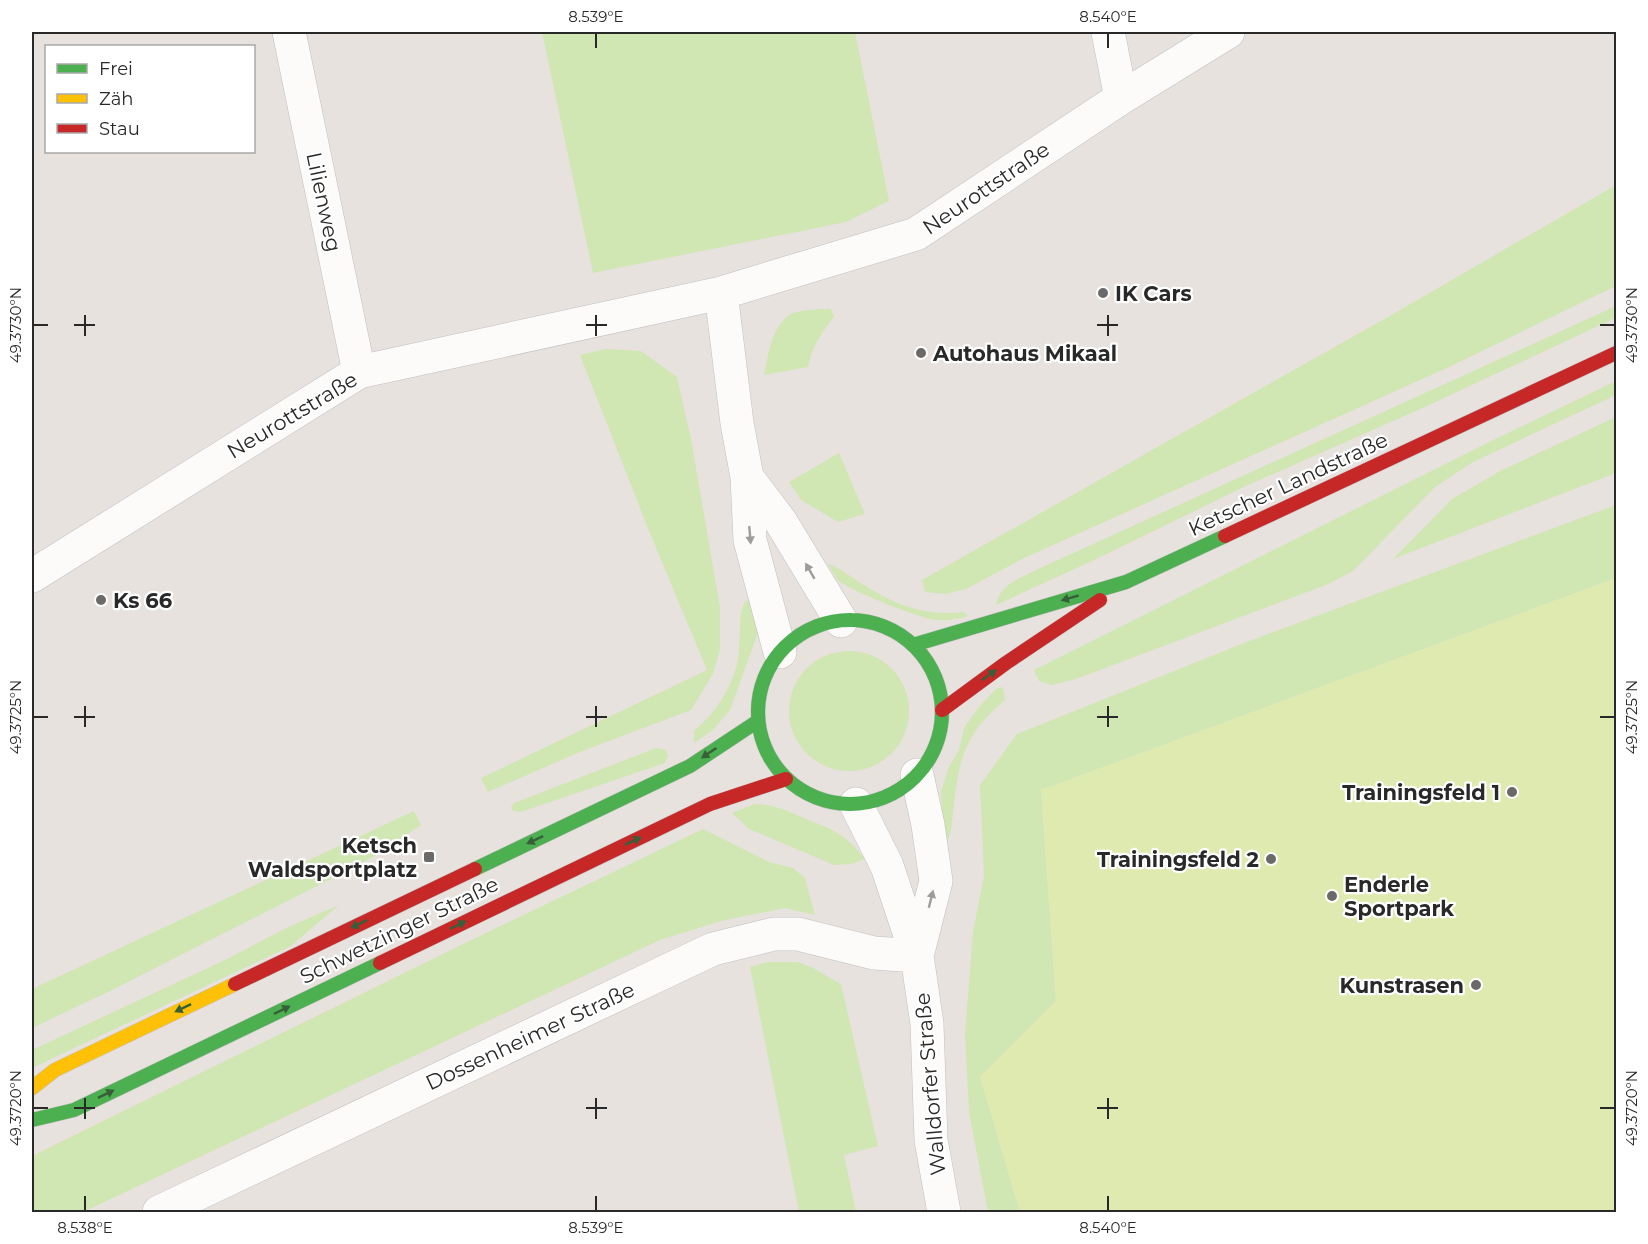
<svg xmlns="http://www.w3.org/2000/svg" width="1648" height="1244" font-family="Montserrat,sans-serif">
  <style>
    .green { fill: #d0e6b3 }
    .pitch { fill: #dfeab0 }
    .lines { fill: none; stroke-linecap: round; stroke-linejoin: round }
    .street-casing { stroke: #c1bfc0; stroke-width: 34 }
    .fast-casing { stroke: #c1bfc0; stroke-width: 15 }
    .slow-casing { stroke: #c1bfc0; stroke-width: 15 }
    .jam-casing { stroke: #c1bfc0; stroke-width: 15 }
    .street { stroke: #fcfbfa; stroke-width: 33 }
    .fast { stroke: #4caf50; stroke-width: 14 }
    .slow { stroke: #ffc107; stroke-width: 14 }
    .jam { stroke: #c62828; stroke-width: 14 }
    .oneway { fill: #9d9c9c }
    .oneway2 { fill: #375f39 }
    .ticks { fill: none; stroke: #292929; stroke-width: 2 }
    .poi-dot { fill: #6c6a68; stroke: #fff; stroke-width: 2 }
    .labels { text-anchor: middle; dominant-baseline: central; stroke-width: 4.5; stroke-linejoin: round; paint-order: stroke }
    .street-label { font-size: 21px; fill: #292929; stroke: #fff }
    .poi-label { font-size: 21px; font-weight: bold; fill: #292929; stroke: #fff; text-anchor: start }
    .neatline { fill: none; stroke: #292929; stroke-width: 2 }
    .ticks-label { font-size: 15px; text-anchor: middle; fill: #292929 }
  </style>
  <rect width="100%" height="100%" fill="#e8e2de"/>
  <!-- green -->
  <path class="green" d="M542,32H855L889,201L846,222L593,273Z
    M1616,185V286L1449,367L1022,559L966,589L945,594L925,592L922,580L1393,314Z
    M1616,306V317L1611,320L1427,406L1246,486L1090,562L996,605C1000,584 1020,578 1036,570Z
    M820,309H831L834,317C821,333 812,347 808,367L764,375C768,356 772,325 791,314C799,310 812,310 820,309Z
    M605,349L641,351L677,377L691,439L720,607V650L713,674L691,710L580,752L488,792L481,778L707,670L649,531L580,355Z
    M1616,381V395L1473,462L1435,487L1353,571L1326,585L1076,679L1052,685L1039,681L1034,670L1491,441Z
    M1616,417V473L1393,559L1452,499L1500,471Z
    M839,453L865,514L838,522L801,500L789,482Z
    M1616,505V578L1041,790L1056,1001L980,1077L1020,1212H988L969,1112L965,1034L973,932L984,876L980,785L1017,734L1249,641Z
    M828,564C841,568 852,578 864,585C898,606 924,616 964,612L968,616C958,619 947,621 936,620C922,619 847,590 838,580C834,575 831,569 828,564Z
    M755,596L760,627L730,710L713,730L694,743V731C715,713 729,692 737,665C741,650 738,613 744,604C746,601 752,598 755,596Z
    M789 711a60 60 0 1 1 120 0a60 60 0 1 1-120 0Z
    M1003,687L1005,700C956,740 958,773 951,831L948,840L943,843L941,791L949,767L959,750L964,728L978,708L996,689Z
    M656,748L666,750L668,755L665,763L521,812L513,811L511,807L514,803Z
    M755,804C776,805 785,810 804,818C834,830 844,833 865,859L851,864L834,865L749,829L732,813Z
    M414,811L421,825L377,855L343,873L108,992L32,1028V989Z
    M703,829L769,862L793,868L805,878L815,915L785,908L721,921L660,940L83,1212H32V1156L461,945Z
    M339,905L291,946L32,1068V1050L227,959L288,927Z
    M768,962H798L813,968L841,984L878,1146L844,1155L856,1212H799L750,967Z"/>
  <!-- pitch -->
  <path class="pitch" d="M1616,578V1212H1020L980,1077L1056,1001L1041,790Z"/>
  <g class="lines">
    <defs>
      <path id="street" d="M289,32L359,372
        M1108,32L1121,98
        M721,293L737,423L747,477L750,540L780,652
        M747,477L781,522L841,621
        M32,576L359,372L721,293L916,234L1121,98L1228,32
        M917,775L928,825L936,881L917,956
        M856,804L887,866L917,956L927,1024L931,1140L944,1212
        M159,1212L713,949L774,934H798L874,953L917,956"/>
      <path id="fast" d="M758 712a92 92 0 1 1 184 0a92 92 0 1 1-184 0Z
        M913,645L1126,582L1225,536
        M475,869L690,766L758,721
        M32,1120L74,1110L380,963"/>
      <path id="slow" d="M32,1088L55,1070L235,984"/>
      <path id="jam" d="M1225,536L1616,353
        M942,710L1006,663L1100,600
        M380,963L710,804L786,779
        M235,984L475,869"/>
    </defs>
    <!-- street casing -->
    <use href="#street" class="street-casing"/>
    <!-- fast casing -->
    <use href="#fast" class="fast-casing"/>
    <!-- slow casing -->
    <use href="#slow" class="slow-casing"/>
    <!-- jam casing -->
    <use href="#jam" class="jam-casing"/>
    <!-- street -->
    <use href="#street" class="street"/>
    <!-- fast -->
    <use href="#fast" class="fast"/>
    <!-- slow -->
    <use href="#slow" class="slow"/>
    <!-- jam -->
    <use href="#jam" class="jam"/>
  </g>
  <!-- one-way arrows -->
  <defs><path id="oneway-solid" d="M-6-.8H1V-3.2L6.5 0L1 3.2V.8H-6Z" transform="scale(1.5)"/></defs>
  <g class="oneway">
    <use href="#oneway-solid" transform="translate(750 535) rotate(85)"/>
    <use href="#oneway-solid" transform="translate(810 571) rotate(-120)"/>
    <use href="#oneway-solid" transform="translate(931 899) rotate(-76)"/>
  </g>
  <g class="oneway2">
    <use href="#oneway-solid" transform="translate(1070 598) rotate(164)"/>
    <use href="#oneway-solid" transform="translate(989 675) rotate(-36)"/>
    <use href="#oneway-solid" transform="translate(709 753) rotate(146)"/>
    <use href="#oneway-solid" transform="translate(535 840) rotate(155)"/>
    <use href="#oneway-solid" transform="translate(633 841) rotate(-26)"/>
    <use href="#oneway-solid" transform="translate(359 924) rotate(154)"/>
    <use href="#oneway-solid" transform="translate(458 925) rotate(-26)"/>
    <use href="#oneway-solid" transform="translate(183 1008) rotate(154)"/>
    <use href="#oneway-solid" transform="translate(282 1010) rotate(-26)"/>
    <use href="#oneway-solid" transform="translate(106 1094) rotate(-26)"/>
  </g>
  <!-- ticks -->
  <path class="ticks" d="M596,33V48M1108,33V48M85,315V336M596,315V336M1108,315V336M33,325H48M74,325H95M586,325H607M1097,325H1118M1600,325H1615M85,706V727M596,706V727M1108,706V727M33,717H48M74,717H95M586,717H607M1097,717H1118M1600,717H1615M85,1098V1119M596,1098V1119M1108,1098V1119M33,1108H48M74,1108H95M586,1108H607M1097,1108H1118M1600,1108H1615M85,1196V1211M596,1196V1211M1108,1196V1211"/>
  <!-- markers -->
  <g class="poi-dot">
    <circle cx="1103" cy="293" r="6"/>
    <circle cx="921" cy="353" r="6"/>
    <circle cx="101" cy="600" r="6"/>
    <circle cx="1512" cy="792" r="6"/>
    <rect x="423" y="851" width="12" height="12" rx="3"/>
    <circle cx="1271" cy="859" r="6"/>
    <circle cx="1332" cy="896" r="6"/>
    <circle cx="1476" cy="985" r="6"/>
  </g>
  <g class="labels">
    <!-- street labels -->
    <g class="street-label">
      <text transform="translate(986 188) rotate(-34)">Neurottstraße</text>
      <text transform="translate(324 202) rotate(78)">Lilienweg</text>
      <text transform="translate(292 415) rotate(-31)">Neurottstraße</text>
      <text transform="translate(1288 484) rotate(-25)">Ketscher Landstraße</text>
      <text transform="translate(399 930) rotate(-26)">Schwetzinger Straße</text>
      <text transform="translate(530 1036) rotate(-25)">Dossenheimer Straße</text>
      <text transform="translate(930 1084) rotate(-95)">Walldorfer Straße</text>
    </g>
    <!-- poi labels -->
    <g class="poi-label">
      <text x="1115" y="293">IK Cars</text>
      <text x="933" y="353">Autohaus Mikaal</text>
      <text x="113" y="600">Ks 66</text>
      <text x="1500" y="792" text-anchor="end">Trainingsfeld 1</text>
      <text x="417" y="845" text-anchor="end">Ketsch<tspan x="417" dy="24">Waldsportplatz</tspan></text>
      <text x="1259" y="859" text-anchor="end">Trainingsfeld 2</text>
      <text x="1344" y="884">Enderle<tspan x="1344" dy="24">Sportpark</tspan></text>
      <text x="1464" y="985" text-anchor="end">Kunstrasen</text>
    </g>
  </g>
  <!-- border -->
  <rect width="1648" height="1244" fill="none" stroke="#ffffff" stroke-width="66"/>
  <!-- legend -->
  <rect x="45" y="45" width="210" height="108" fill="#ffffff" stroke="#a9a9a9" stroke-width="1.5"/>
  <rect x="57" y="64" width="30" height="9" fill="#4caf50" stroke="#a9a9a9" stroke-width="1.5"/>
  <text x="99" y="75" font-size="18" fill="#292929">Frei</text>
  <rect x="57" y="94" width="30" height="9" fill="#ffc107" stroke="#a9a9a9" stroke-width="1.5"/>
  <text x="99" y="105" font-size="18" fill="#292929">Zäh</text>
  <rect x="57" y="124" width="30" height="9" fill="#c62828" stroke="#a9a9a9" stroke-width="1.5"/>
  <text x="99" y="135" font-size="18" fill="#292929">Stau</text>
  <rect x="33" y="33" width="1582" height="1178" class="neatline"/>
  <g class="ticks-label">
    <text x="596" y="22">8.539°E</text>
    <text x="1108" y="22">8.540°E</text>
    <text transform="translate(16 325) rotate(-90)" y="5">49.3730°N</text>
    <text transform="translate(1632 325) rotate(-90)" y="5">49.3730°N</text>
    <text transform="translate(16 717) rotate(-90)" y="5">49.3725°N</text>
    <text transform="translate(1632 717) rotate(-90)" y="5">49.3725°N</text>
    <text transform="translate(16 1108) rotate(-90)" y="5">49.3720°N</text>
    <text transform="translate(1632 1108) rotate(-90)" y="5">49.3720°N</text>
    <text x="85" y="1233">8.538°E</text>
    <text x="596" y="1233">8.539°E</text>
    <text x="1108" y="1233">8.540°E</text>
  </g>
</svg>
